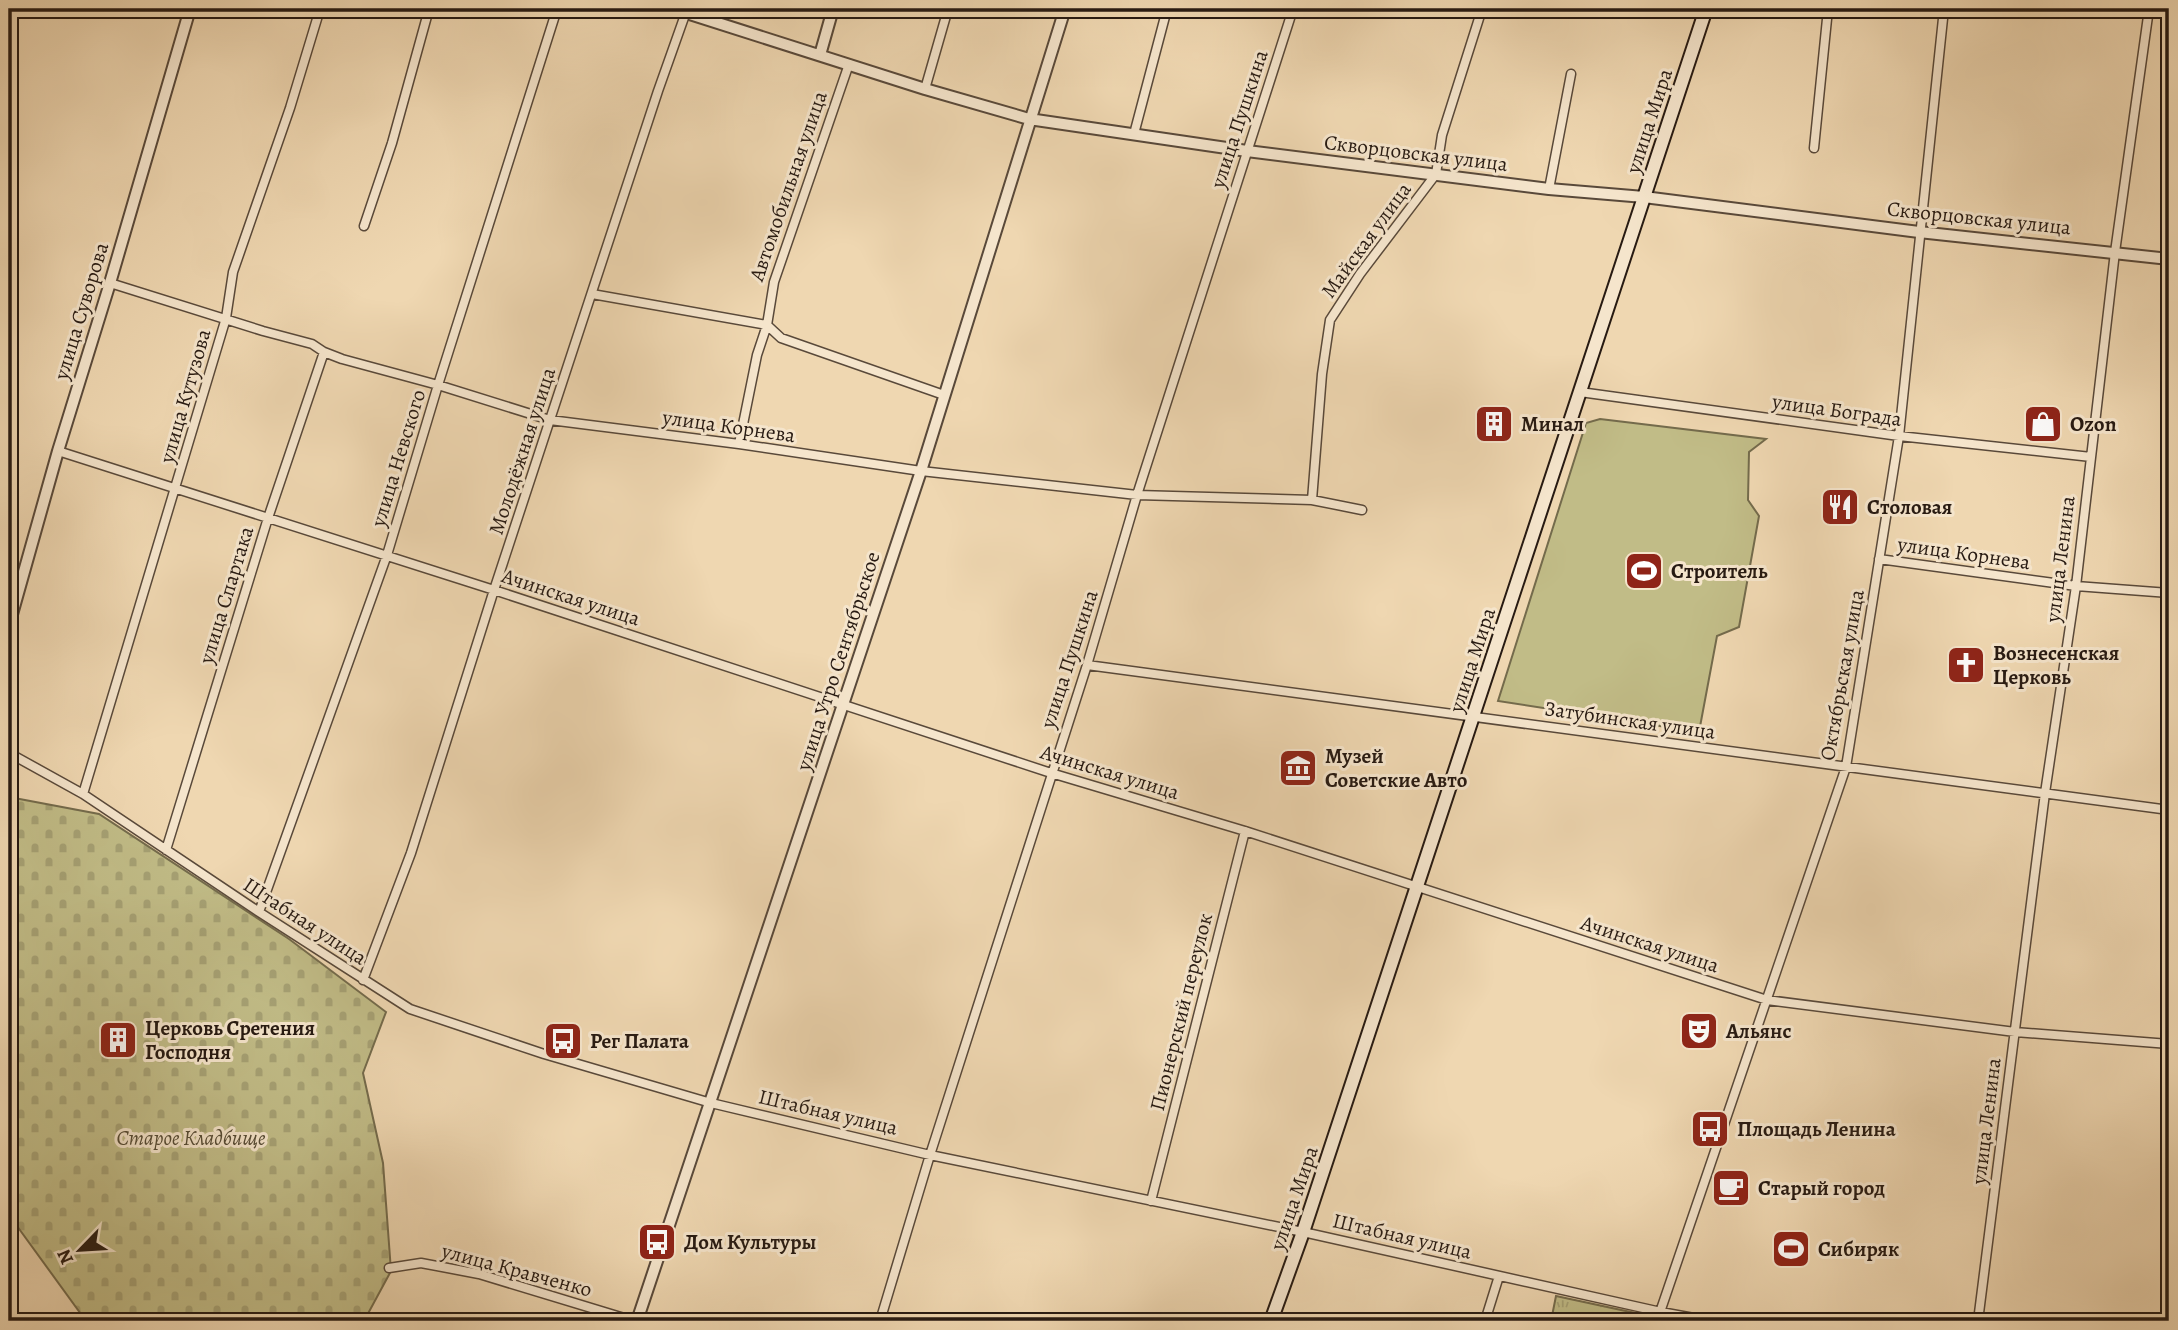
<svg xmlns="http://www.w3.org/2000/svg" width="2178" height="1330" font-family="Alegreya,serif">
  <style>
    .grass { fill: #c1bc87; stroke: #746b4c; stroke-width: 2 }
    .cemetery { fill: url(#cemetery-stones); stroke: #746b4c; stroke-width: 2 }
    .park { fill: url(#park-tufts); stroke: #746b4c; stroke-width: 2 }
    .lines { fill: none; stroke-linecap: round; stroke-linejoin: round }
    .minor-casing { stroke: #59493a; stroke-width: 11 }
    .tertiary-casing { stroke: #59493a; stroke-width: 14 }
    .secondary-casing { stroke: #271a12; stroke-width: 16 }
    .minor { stroke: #f5e5cc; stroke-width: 8 }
    .tertiary { stroke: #f5e5cc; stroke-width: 10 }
    .secondary { stroke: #f5e5cc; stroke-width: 12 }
    .labels { text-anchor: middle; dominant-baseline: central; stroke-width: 6; stroke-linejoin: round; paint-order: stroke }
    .street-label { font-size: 21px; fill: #271a12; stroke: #f5e5cc }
    .poi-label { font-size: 21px; font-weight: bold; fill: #271a12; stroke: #f5e5cc; text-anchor: start }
    .park-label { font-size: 21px; font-style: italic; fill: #554b35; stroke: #f5e5cc }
  </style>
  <defs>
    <pattern id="cemetery-stones" width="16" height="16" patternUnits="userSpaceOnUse" patternTransform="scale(1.75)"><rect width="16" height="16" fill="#c1bc87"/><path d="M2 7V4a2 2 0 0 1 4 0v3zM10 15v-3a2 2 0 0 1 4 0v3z" fill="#a6a174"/></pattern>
    <pattern id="park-tufts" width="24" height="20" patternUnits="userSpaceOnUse" patternTransform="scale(1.75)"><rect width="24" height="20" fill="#c1bc87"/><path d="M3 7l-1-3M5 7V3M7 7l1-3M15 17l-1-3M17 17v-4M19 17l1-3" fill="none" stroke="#a6a174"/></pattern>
  </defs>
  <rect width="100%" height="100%" fill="#efd7b1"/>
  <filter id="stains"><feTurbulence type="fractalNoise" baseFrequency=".00286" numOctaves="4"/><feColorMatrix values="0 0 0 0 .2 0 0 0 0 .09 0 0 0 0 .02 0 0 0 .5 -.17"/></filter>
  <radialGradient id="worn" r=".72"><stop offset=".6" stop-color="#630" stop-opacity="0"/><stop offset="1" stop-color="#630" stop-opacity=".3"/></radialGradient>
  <!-- grass -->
  <path class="grass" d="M1600,419L1766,439L1749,452L1748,500L1759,516L1739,627L1717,636L1699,732L1498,701L1586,423Z"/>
  <!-- cemetery -->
  <path class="cemetery" d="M9,797L99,814L289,939L386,1012L363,1073L383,1163L391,1271L364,1321H86L9,1215Z"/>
  <!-- park -->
  <path class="park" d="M1556,1296L1635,1313L1640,1321H1551Z"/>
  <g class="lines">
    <defs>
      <path id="minor" d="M925,89L948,9
        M1134,134L1167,9
        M1814,148L1828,9
        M1549,189L1571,74
        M364,226L392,143L429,9
        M110,283L263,331L312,344L324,352L342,359L438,385L550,420L739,444L921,471L1137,495L1312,500L1362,510
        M592,294L767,325L781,338L944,395
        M1580,392L1899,436L2091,457
        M739,444L757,355L767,325L774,282L849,64
        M58,451L494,590L1051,773L1245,831L1767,1000L2015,1032L2169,1044
        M1312,500L1322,374L1330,320L1360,274L1436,174L1442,135L1482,9
        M1879,559L2076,586L2169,593
        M1087,665L2169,810
        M9,753L83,794L259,912L410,1009L544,1054L711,1103L930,1155L1303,1232L1661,1312L1710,1321
        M83,794L226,318L233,272L290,108L320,9
        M166,850L268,518L324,352
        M259,912L387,555L438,385L557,9
        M363,980L411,853L494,590L658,91L686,12
        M1151,1201L1245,831
        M389,1268L421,1263L479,1274L634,1321
        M880,1321L930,1155L1087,665L1137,495L1293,9
        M1485,1321L1499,1276
        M1657,1321L1846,767L1899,436L1944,9
        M1978,1321L2045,793L2076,586L2115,252L2149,9"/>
      <path id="tertiary" d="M674,9L925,89L1029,119L1247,151L1549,189L1644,197L1919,232L2169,259
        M820,55L833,9
        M9,625L58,451L110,283L190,9
        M637,1321L921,471L1065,9"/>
      <path id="secondary" d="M1271,1321L1303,1232L1706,9"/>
    </defs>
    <!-- minor casing -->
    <use href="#minor" class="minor-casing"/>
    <!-- tertiary casing -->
    <use href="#tertiary" class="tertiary-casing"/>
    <!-- secondary casing -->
    <use href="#secondary" class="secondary-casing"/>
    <!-- minor -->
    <use href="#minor" class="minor"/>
    <!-- tertiary -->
    <use href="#tertiary" class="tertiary"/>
    <!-- secondary -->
    <use href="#secondary" class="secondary"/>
  </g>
  <!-- icons -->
  <defs>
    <symbol id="building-square" viewBox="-11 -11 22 22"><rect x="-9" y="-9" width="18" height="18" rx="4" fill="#8f2418" stroke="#f5e5cc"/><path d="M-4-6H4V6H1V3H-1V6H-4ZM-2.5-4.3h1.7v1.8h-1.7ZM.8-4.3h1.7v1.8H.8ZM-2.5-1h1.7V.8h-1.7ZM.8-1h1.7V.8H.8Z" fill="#fff"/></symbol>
    <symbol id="shop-square" viewBox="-11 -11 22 22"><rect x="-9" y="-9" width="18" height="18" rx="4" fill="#8f2418" stroke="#f5e5cc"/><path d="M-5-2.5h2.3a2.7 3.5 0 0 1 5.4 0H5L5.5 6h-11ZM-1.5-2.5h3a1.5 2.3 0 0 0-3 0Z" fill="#fff"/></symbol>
    <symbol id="restaurant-square" viewBox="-11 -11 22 22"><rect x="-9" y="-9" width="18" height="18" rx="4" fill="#8f2418" stroke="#f5e5cc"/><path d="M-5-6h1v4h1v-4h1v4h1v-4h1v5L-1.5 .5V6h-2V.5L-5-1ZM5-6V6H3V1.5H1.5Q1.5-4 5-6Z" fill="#fff"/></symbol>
    <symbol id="stadium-square" viewBox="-11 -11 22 22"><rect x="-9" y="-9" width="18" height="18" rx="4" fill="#8f2418" stroke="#f5e5cc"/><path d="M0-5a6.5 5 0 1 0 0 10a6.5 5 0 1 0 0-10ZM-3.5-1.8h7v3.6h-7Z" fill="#fff"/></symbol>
    <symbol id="church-square" viewBox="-11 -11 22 22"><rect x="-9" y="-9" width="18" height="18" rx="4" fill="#8f2418" stroke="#f5e5cc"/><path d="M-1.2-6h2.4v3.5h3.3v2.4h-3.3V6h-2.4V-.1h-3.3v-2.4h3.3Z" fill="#fff"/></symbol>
    <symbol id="museum-square" viewBox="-11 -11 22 22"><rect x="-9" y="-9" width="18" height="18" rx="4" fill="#8f2418" stroke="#f5e5cc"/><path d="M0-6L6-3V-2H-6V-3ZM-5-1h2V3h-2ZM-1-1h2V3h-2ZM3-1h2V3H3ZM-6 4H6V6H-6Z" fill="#fff"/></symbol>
    <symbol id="theatre-square" viewBox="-11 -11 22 22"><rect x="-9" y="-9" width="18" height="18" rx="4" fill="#8f2418" stroke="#f5e5cc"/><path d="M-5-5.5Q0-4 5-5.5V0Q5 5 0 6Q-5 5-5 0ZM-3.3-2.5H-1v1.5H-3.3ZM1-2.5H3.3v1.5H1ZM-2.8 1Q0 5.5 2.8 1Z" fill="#fff"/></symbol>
    <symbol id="bus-square" viewBox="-11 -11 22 22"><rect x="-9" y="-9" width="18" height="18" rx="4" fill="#8f2418" stroke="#f5e5cc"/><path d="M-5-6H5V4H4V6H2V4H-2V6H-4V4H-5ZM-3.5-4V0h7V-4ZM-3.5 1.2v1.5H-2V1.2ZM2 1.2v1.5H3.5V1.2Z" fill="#fff"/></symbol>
    <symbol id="cafe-square" viewBox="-11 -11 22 22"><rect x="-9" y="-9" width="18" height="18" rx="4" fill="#8f2418" stroke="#f5e5cc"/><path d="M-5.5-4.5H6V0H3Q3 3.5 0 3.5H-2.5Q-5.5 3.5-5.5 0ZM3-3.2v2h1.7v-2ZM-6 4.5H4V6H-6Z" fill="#fff"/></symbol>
  </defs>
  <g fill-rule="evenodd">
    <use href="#building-square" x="1472" y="402" width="44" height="44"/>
    <use href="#shop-square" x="2021" y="402" width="44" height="44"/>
    <use href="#restaurant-square" x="1818" y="485" width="44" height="44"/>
    <use href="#stadium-square" x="1622" y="549" width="44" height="44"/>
    <use href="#church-square" x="1944" y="643" width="44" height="44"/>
    <use href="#museum-square" x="1276" y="746" width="44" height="44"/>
    <use href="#theatre-square" x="1677" y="1009" width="44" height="44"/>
    <use href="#building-square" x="96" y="1018" width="44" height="44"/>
    <use href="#bus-square" x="541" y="1019" width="44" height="44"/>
    <use href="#bus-square" x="1688" y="1107" width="44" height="44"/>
    <use href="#cafe-square" x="1709" y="1166" width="44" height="44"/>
    <use href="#bus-square" x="635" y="1220" width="44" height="44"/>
    <use href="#stadium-square" x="1769" y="1227" width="44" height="44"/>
  </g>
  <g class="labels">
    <!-- street labels -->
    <g class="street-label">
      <text transform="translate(1239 119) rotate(-72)">улица Пушкина</text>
      <text transform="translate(1649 121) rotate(-72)">улица Мира</text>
      <text transform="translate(1416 153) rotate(7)">Скворцовская улица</text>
      <text transform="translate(788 186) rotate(-71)">Автомобильная улица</text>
      <text transform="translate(1979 218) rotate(6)">Скворцовская улица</text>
      <text transform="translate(1366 240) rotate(-54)">Майская улица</text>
      <text transform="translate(81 311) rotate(-73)">улица Суворова</text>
      <text transform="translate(185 396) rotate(-74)">улица Кутузова</text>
      <text transform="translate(1837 410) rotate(8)">улица Бограда</text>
      <text transform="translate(729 426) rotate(8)">улица Корнева</text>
      <text transform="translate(522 451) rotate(-72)">Молодёжная улица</text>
      <text transform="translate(398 458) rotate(-73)">улица Невского</text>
      <text transform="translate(1964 553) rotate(8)">улица Корнева</text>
      <text transform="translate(2060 559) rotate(-83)">улица Ленина</text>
      <text transform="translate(226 595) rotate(-73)">улица Спартака</text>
      <text transform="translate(571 597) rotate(18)">Ачинская улица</text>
      <text transform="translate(1069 659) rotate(-72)">улица Пушкина</text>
      <text transform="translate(1472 660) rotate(-72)">улица Мира</text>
      <text transform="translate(838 661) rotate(-72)">улица Утро Сентябрьское</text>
      <text transform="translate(1842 675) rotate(-80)">Октябрьская улица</text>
      <text transform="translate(1630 720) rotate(8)">Затубинская улица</text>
      <text transform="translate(1110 772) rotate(17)">Ачинская улица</text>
      <text transform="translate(305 921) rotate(33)">Штабная улица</text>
      <text transform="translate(1650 944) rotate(18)">Ачинская улица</text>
      <text transform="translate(1181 1012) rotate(-76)">Пионерский переулок</text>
      <text transform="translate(828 1112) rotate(13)">Штабная улица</text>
      <text transform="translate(1986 1121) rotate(-83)">улица Ленина</text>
      <text transform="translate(1294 1198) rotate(-71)">улица Мира</text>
      <text transform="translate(1402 1236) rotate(13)">Штабная улица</text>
      <text transform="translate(517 1270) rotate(15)">улица Кравченко</text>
    </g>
    <!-- poi labels -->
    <g class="poi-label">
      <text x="1521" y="424">Минал</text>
      <text x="2070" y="424">Ozon</text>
      <text x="1867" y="507">Столовая</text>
      <text x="1671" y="571">Строитель</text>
      <text x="1993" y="653">Вознесенская<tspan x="1993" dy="24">Церковь</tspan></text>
      <text x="1325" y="756">Музей<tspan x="1325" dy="24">Советские Авто</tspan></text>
      <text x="145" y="1028">Церковь Сретения<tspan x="145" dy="24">Господня</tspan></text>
      <text x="1726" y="1031">Альянс</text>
      <text x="590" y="1041">Рег Палата</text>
      <text x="1737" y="1129">Площадь Ленина</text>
      <text x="1758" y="1188">Старый город</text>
      <text x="684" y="1242">Дом Культуры</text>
      <text x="1818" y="1249">Сибиряк</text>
    </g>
    <!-- park labels -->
    <g class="park-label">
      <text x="191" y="1138">Старое Кладбище</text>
    </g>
  </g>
  <!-- margin -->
  <rect width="2178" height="1330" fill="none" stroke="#efd7b1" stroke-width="35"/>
  <rect x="10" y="10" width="2157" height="1309" fill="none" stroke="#271a12" stroke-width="3.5"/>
  <rect x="18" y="18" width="2143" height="1295" fill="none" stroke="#271a12" stroke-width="2"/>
  <!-- north arrow -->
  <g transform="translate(80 1250) rotate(245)" stroke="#f5e5cc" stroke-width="5" paint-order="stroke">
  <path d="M0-5L12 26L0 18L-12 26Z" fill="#271a12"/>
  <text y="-10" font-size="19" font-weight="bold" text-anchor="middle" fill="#271a12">N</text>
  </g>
  <rect width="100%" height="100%" filter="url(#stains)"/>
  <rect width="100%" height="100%" fill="url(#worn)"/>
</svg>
